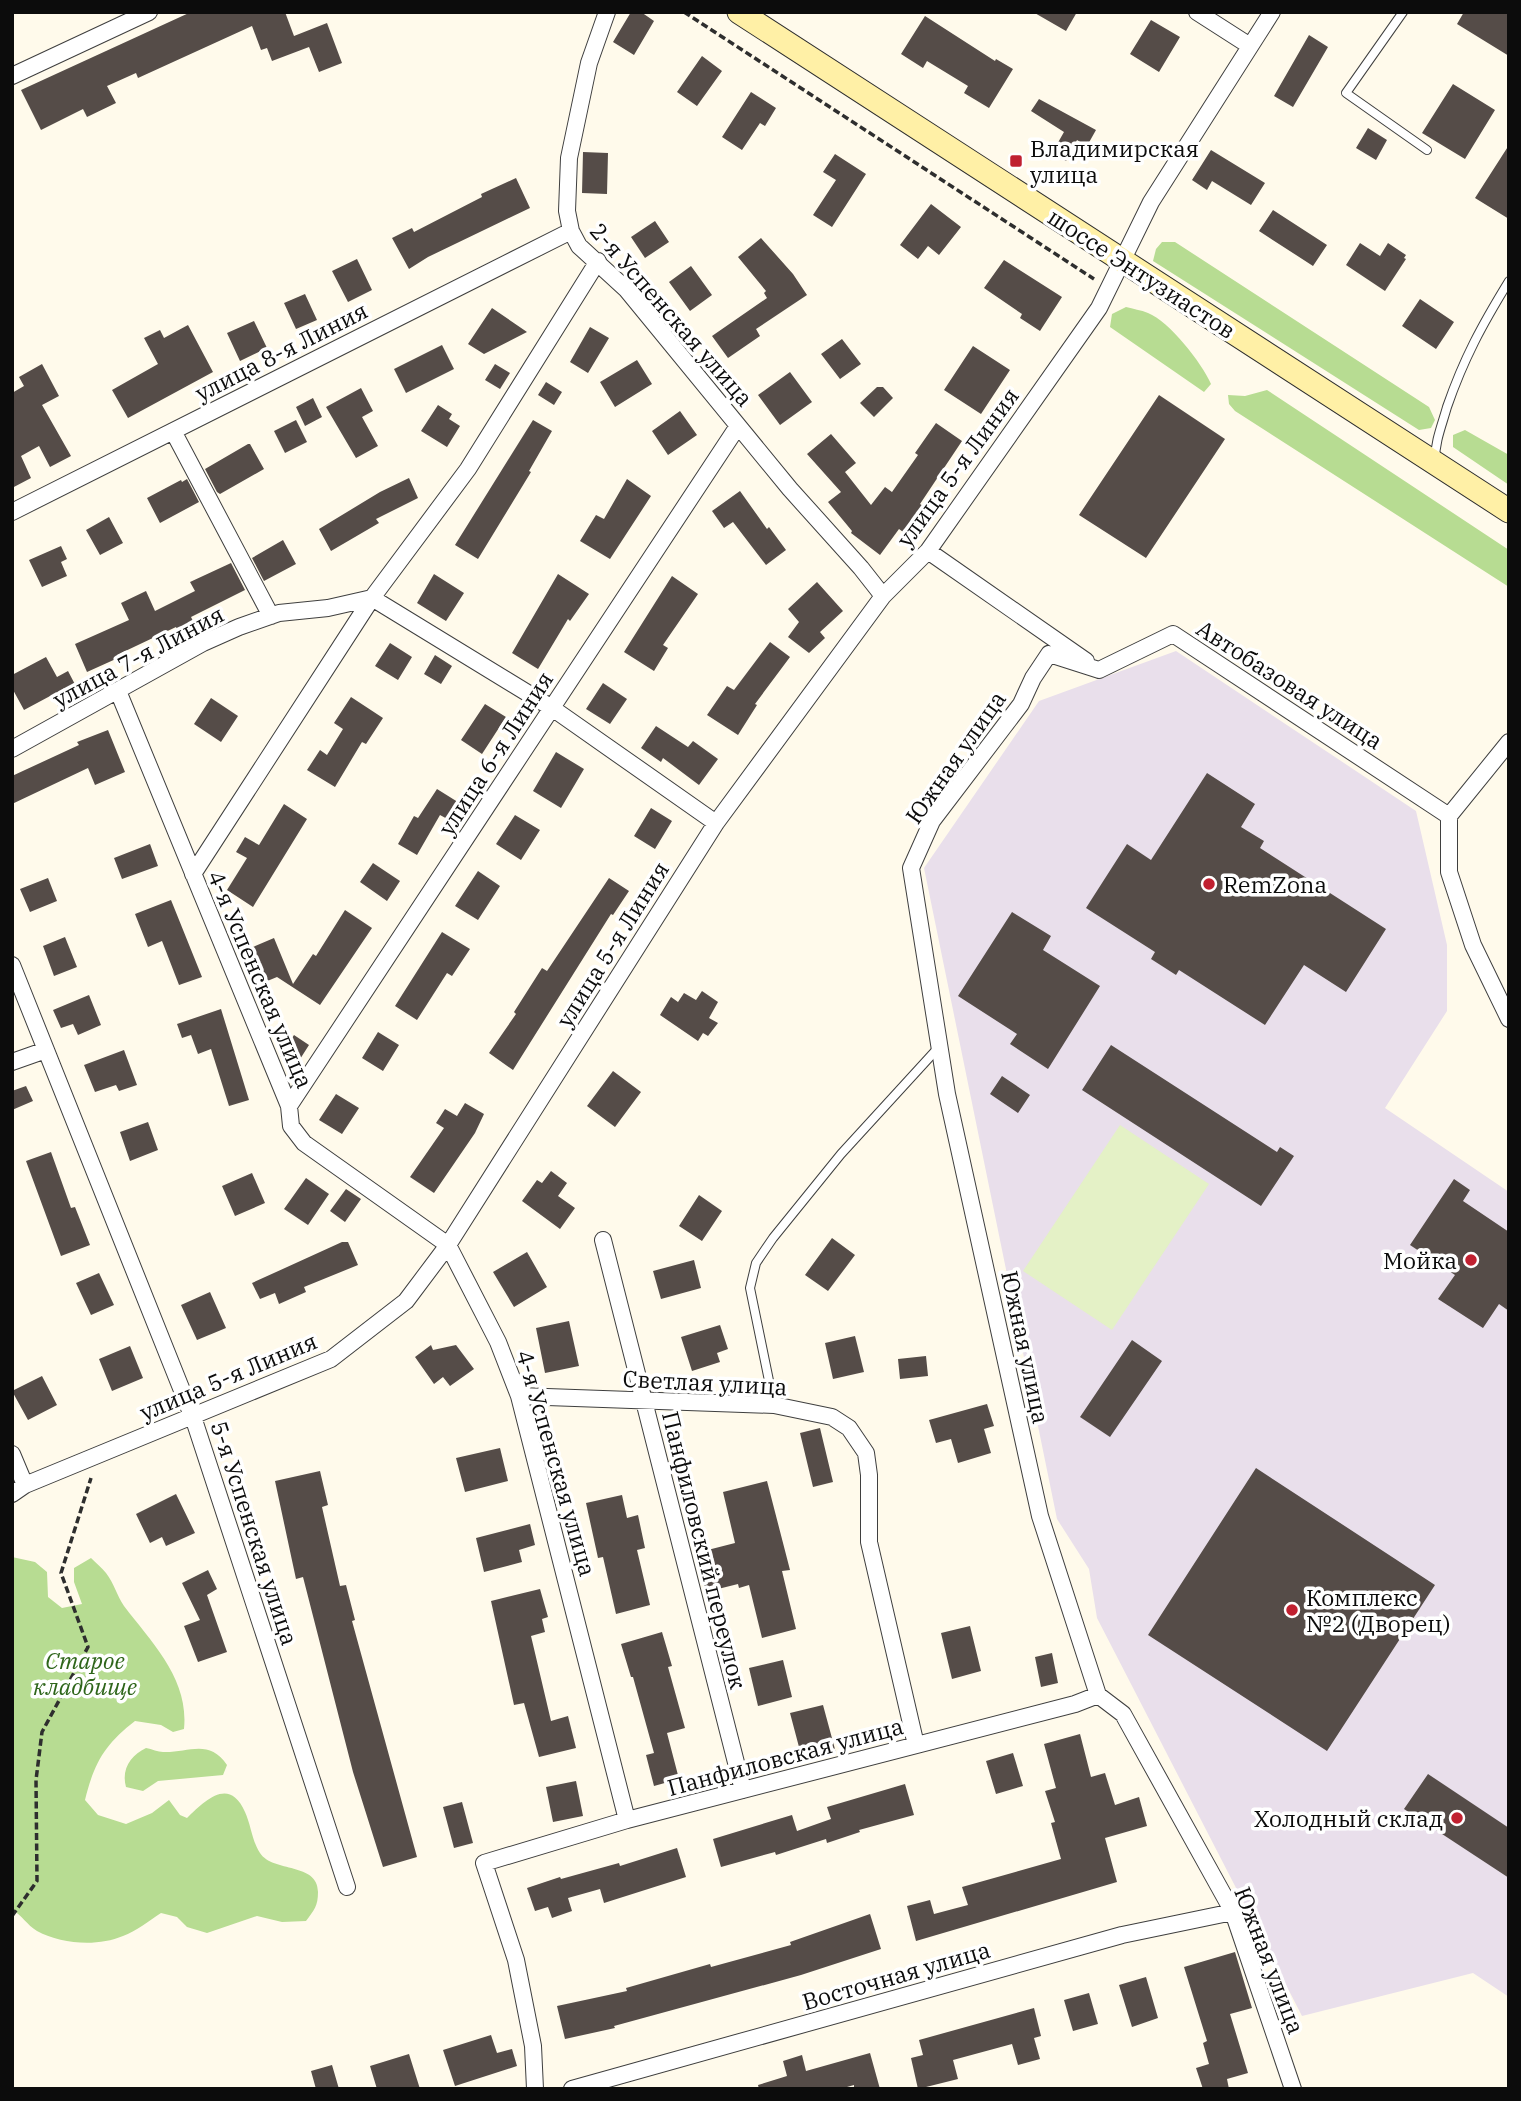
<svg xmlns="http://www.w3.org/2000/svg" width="1521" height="2101" font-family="'IBM Plex Serif',serif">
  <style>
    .industrial { fill: #e9dfeb }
    .forest { fill: #b7dc92 }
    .pitch { fill: #e4f1c6 }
    .building { fill: #554c48 }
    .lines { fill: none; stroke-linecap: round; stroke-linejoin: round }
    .lane-casing { stroke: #3f3f3f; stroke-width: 10 }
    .street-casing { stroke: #3f3f3f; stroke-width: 18 }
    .secondary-casing { stroke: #2e2e2e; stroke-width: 25 }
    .path { stroke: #2e2e2e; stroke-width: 3.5; stroke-dasharray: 7 3.5; stroke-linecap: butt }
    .lane { stroke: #fff; stroke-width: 8 }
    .street { stroke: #fff; stroke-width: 16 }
    .secondary { stroke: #fff0a6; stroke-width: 23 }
    .poi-dot { fill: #c02030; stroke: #fff; stroke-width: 2.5 }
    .labels { text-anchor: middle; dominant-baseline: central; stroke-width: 7; stroke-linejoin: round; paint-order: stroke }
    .poi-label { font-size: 23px; fill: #0c0c0c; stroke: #fff; text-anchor: start }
    .street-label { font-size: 23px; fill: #0c0c0c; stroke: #fff }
    .park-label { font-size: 23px; font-style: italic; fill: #2e651a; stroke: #fff }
  </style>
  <rect width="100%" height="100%" fill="#fffaeb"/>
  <!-- industrial -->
  <path class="industrial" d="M1176,651L1416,811L1447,945V1011L1385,1108L1509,1192V1997L1473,1973L1302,2016L1097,1618L1089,1569L1057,1519L924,868L1039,701Z"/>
  <!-- forest -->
  <path class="forest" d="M1162,242H1175L1429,407L1435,420L1431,428L1419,430L1153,261L1156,249Z
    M1126,307C1133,309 1141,310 1148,313C1169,321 1202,363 1211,384L1204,392L1110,327L1112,314Z
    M1267,390L1509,550V587L1235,411L1229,404L1228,395L1245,396Z
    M1465,430L1509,455V485L1453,447V435Z
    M12,1557L35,1562L47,1572L48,1597L62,1608L82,1604L74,1582V1568L91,1558C96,1563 102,1568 106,1573C114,1583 117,1596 124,1606C153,1644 189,1679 184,1729L173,1732L161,1725L135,1721C105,1744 94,1763 85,1800L98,1815L126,1824L152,1813L169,1800L180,1815L187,1818C205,1801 229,1776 245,1812C251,1825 252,1841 260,1853C273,1873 318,1862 318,1892C318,1906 314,1910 306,1921L282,1922L257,1916L207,1933L187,1927L177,1917L161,1913C149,1921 136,1931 123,1936C97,1947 61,1944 37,1931C27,1925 22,1915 12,1910Z
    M146,1748C152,1749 158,1752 163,1752C188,1753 209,1738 227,1765L223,1775L158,1781L143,1791L126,1787C121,1769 131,1755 146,1748Z"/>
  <!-- pitch -->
  <path class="pitch" d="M1120,1125L1209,1184L1112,1330L1023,1271Z"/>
  <!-- building -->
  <path class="building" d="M191,12H285L294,36L327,23L342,63L319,72L309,47L272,61L267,48L261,50L252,26L138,78L136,73L107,86L116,103L87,117L83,109L41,130L21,90Z
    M631,12H641L654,21L634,55L613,42Z
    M1033,12H1077L1066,31Z
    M1464,12H1509V56L1457,24Z
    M925,16L995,61L996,59L1013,69L989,108L964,93L968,86L927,61L923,68L901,54Z
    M1151,20L1180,37L1159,72L1130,54Z
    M1309,35L1328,47L1293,107L1274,96Z
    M702,56L722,71L697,106L677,92Z
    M1453,84L1495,110L1465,159L1422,133Z
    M751,92L776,108L765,126L760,123L742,150L722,137Z
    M1039,99L1096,130L1087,146L1077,140L1066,161L1052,153L1064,132L1031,111Z
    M1368,128L1387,140L1376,160L1356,148Z
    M1509,145V219L1475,198Z
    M1211,150L1265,183L1251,205L1212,181L1207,190L1192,180Z
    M583,152L608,153L607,194L582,193Z
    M835,154L866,174L832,227L813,215L836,180L823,172Z
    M516,178L530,208L428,257L409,269L392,238L412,228L414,232L482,197L481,194Z
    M931,204L961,227L939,255L928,246L918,259L900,245Z
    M1273,210L1327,245L1313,266L1259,231Z
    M655,221L669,242L645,258L631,237Z
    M761,238L793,274L807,295L756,329L760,336L728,358L712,336L767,298L764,293L766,291L738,257Z
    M1360,243L1380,256L1388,243L1406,255L1404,258L1406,259L1385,291L1346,265Z
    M357,259L372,290L348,302L332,271Z
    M1004,260L1062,297L1040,331L1020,318L1022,314L984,288Z
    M691,266L712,295L690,311L669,282Z
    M305,294L317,320L296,329L284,303Z
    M1420,299L1454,322L1436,349L1402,326Z
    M492,308L527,332L484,354L468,344Z
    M254,321L267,348L240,361L227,333Z
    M188,325L213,372L128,418L112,390L158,364L144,338L160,330L164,338Z
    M590,327L609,338L588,373L570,362Z
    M842,339L861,364L840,379L821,354Z
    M442,345L454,369L406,393L394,369Z
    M973,346L1010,370L981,414L944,390Z
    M637,360L652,384L615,407L600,382Z
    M42,364L59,396L42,405L71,456L50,467L39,446L21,456L31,478L12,488V393L24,386L19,377Z
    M495,364L510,373L500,389L485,380Z
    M790,372L812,402L780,425L758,395Z
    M546,382L562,392L554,405L538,395Z
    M877,387H883L893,398L874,417L860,403Z
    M361,388L373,411L362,417L378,446L356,458L326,407Z
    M1159,395L1225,439L1146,558L1079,515Z
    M313,398L322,417L305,426L296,407Z
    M438,405L452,414L449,419L460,426L447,447L421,431Z
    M680,411L697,435L668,455L652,431Z
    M296,420L307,442L285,453L274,431Z
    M533,420L552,431L529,471L531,472L478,559L455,545Z
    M936,423L962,441L920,504L937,515L917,542L899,529L880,555L851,533L852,531L828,502L841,492L807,454L831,434L856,463L845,472L871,505L885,487L892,492L918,455L915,453Z
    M248,444H250L264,469L220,494L217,492L205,469Z
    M409,478L418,498L376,519L379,523L331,551L319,529L380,492Z
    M187,479L199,502L160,523L147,498L181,480L182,482Z
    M627,479L651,496L610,559L580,541L596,515L604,519Z
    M740,491L767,529L769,527L786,550L766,565L733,522L724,528L712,511Z
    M109,517L123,543L100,555L86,530Z
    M283,540L296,564L264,581L252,558Z
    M61,546L67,559L61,562L67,576L42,587L29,560Z
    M231,563L245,590L191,617L198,631L182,639L176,627L117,655L118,658L87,672L75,644L129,620L121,603L146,591L155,611L195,591L190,582Z
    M434,574L464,593L446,621L417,603Z
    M558,574L589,594L570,621L568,619L538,669L512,653Z
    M672,576L698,594L663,645L668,648L654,671L624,652Z
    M817,582L843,611L820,632L825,638L809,653L788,637L799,622L788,609Z
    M770,642L790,657L755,704L757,705L738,735L707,715L727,686L734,690Z
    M390,643L412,657L398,680L375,666Z
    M435,655L452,666L441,684L424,674Z
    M46,657L57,677L68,671L80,694L58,706L52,695L24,710L12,688V675Z
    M603,683L627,699L610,724L586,709Z
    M351,697L383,718L366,744L362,742L335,787L307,770L320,750L327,755L343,729L334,723Z
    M211,698L238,716L221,742L194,724Z
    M485,704L506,717L482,754L461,740Z
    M656,726L688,747L693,741L718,759L699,785L663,758L661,762L641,748Z
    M108,730L125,772L95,785L88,768L12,804V776L79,745L77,742Z
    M556,752L584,769L561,808L533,791Z
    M1207,773L1255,804L1241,827L1264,841L1260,848L1386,929L1346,992L1304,965L1265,1025L1179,970L1176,975L1151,959L1155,952L1086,908L1127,844L1151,860Z
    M437,789L461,804L451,821L440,815L417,855L398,844L414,816L418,818Z
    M284,804L307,819L253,907L227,890L247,858L236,852L245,837L259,845Z
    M651,808L672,821L655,849L634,836Z
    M515,815L540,830L521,860L496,844Z
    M150,844L158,866L122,879L114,858Z
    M373,863L400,881L387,901L360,882Z
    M478,871L500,886L478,920L455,906Z
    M48,878L57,901L30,912L20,889Z
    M609,878L629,891L613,915L611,914L513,1070L489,1053L516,1014L514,1012L542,968L547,971Z
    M171,900L202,977L179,985L162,941L148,947L135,914Z
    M345,910L372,928L320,1005L277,977L253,987L239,953L274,938L293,984L313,954L316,956Z
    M1012,912L1051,936L1043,950L1100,986L1048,1069L1010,1044L1017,1034L958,996Z
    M442,932L470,949L452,976L447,973L417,1020L395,1006Z
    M65,937L77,967L54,976L43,946Z
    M702,991L718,1002L709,1018L718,1023L708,1036L703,1033L698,1041L660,1015L671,997L678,1002L684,993L696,1000Z
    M89,995L101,1025L78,1035L73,1024L61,1028L53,1010Z
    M221,1009L249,1100L229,1106L211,1049L198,1054L191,1035L182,1038L177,1024Z
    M378,1032L399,1045L383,1071L362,1058Z
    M294,1035L309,1045L295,1067L280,1056Z
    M1111,1045L1277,1152L1280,1147L1294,1156L1261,1206L1082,1090Z
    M124,1050L137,1085L119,1091L116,1085L95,1092L84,1065Z
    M613,1071L641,1092L615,1127L587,1106Z
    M1002,1076L1030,1095L1018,1113L990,1094Z
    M26,1086L33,1101L12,1110V1091Z
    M336,1094L359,1108L342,1134L319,1120Z
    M465,1103L484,1114L475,1133L434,1193L410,1177L444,1128L436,1123L445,1109L457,1116Z
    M148,1122L158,1150L130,1161L120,1132Z
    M51,1152L71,1208L75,1207L90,1245L61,1256L26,1161Z
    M551,1171L567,1183L558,1196L575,1208L560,1229L522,1201L537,1180L542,1183Z
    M252,1173L265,1203L235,1216L222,1186Z
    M306,1178L329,1194L308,1225L284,1209Z
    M1454,1179L1470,1190L1463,1201L1509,1232V1311L1499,1304L1483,1328L1438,1299L1455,1275L1410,1245Z
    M346,1189L361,1199L345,1222L330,1211Z
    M699,1195L722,1211L702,1241L679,1226Z
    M832,1238L855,1255L828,1291L805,1275Z
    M342,1242H348L358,1265L304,1287L306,1292L279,1304L275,1293L260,1299L252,1283Z
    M527,1252L547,1287L514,1307L493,1272Z
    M694,1260L701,1288L661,1299L653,1271Z
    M99,1273L114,1305L91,1315L76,1283Z
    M210,1292L226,1328L197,1340L181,1305Z
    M569,1321L579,1366L545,1373L536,1328Z
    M720,1325L728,1349L717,1353L720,1362L692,1371L681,1337Z
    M855,1336L864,1372L833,1379L825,1343Z
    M1132,1340L1162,1361L1110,1437L1080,1417Z
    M431,1345L433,1350L456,1345L474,1369L450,1386L443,1377L434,1384L415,1357Z
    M130,1346L143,1378L112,1391L99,1359Z
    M926,1356L928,1376L900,1379L898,1359Z
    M42,1376L57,1405L28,1420L12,1391Z
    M987,1404L994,1426L984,1429L991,1453L958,1463L951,1439L936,1443L929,1420Z
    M820,1428L833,1482L813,1487L800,1433Z
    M500,1448L508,1481L465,1492L456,1458Z
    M1256,1468L1435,1585L1327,1751L1148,1635Z
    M320,1471L328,1505L322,1507L340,1586L346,1585L355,1620L352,1621L417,1857L383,1867L353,1772L303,1577L296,1579L275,1481Z
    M767,1481L790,1570L782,1571L796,1629L762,1638L749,1585L739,1588L738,1584L706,1592L696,1553L735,1543L723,1492Z
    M176,1494L195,1533L166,1546L162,1537L150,1543L136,1514Z
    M622,1495L627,1518L638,1515L645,1548L637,1550L650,1605L616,1614L603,1557L598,1558L586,1503Z
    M530,1524L535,1545L519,1550L522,1562L484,1572L476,1538Z
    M208,1570L217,1589L207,1595L227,1652L198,1662L184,1626L200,1620L182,1583Z
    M540,1589L548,1617L542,1619L545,1632L531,1636L551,1721L568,1716L576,1748L539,1757L524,1703L514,1705L491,1601Z
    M970,1626L981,1671L952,1679L941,1633Z
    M662,1632L672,1666L668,1667L685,1728L667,1733L679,1779L654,1786L646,1755L654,1753L633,1677H631L621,1644Z
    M1052,1653L1058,1683L1041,1687L1035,1657Z
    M783,1660L792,1697L758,1706L749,1668Z
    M823,1705L836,1753L813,1759L810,1744L799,1747L790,1713Z
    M1080,1734L1091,1777L1105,1773L1115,1805L1139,1797L1147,1826L1105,1838L1117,1882L916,1941L907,1906L930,1900L934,1914L968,1905L962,1887L1061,1859L1051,1823L1055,1822L1045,1791L1056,1788L1044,1744Z
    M1013,1753L1023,1786L996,1794L986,1761Z
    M1428,1774L1509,1828V1878L1404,1809Z
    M576,1781L583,1816L553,1822L546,1787Z
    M905,1784L914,1815L859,1830L860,1832L827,1843L826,1839L776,1855L775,1852L721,1867L713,1839L792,1815L797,1831L831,1819L827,1807Z
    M462,1802L473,1843L454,1848L443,1807Z
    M677,1848L686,1877L604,1903L600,1889L568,1898L572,1911L552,1918L548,1907L535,1911L527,1888L560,1877L561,1879L619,1863L620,1866Z
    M870,1914L881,1949L801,1975L614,2026L615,2028L565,2039L557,2006L627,1991L626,1988L710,1964L711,1967L791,1945L790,1942Z
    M1235,1952L1252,2008L1230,2014L1248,2073L1227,2079L1229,2089H1203L1196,2068L1209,2064L1203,2043L1207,2041L1184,1967Z
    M1146,1977L1158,2018L1132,2027L1119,1985Z
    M1089,1993L1098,2024L1073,2031L1064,2000Z
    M1034,2008L1041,2036L1034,2038L1040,2059L1018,2065L1012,2044L953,2060L958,2079L918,2089L911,2058L923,2055L919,2040Z
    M491,2035L497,2053L512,2049L517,2066L455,2086L443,2050Z
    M870,2053L880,2089H854V2085L840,2089H759L758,2085L787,2076L783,2061L802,2055L806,2071Z
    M409,2054L420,2089H377L370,2066Z
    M332,2065L339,2089H316L311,2071Z"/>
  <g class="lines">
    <defs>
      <path id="lane" d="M1403,12L1346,93L1427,150
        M1435,460C1435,441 1442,425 1447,407C1464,358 1482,325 1509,281
        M774,1405L750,1288L756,1263L773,1238L841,1154L938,1048"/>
      <path id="street" d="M607,12L589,63L569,158L567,211L571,231L579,246L626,289L790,489L861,568L883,596
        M1197,12L1250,46
        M12,76L149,12
        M173,431L271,616
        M12,512L571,231
        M928,551L1086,661
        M1099,670L1049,654L1033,678L1021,704L932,821L911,868L947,1094L1040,1516L1098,1695L1123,1714L1233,1912L1293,2089
        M1099,670L1173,634L1449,816
        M118,691L289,1106L291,1126L304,1143L448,1245L498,1342L519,1396L627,1820
        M1509,742L1449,816V872L1473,945L1509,1019
        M12,749L203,643L239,627L279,613L328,608L372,598L552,708L716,823
        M193,874L372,598L468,469L598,261
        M12,965L195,1423L347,1887
        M12,1062L46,1050
        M289,1106L738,426
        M603,1240L743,1790
        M519,1396L774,1405L832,1417L849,1428L866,1453L869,1475V1542L916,1745
        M12,1454L25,1485
        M12,1494L25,1485L331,1359L406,1301L448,1245L716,823L883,596L928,551L1099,308L1151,202L1272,12
        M535,2089L533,2046L516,1960L484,1863L627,1820L1075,1704L1098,1695
        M572,2089L1122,1935L1233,1912"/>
      <path id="secondary" d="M739,12L1509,511"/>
    </defs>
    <!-- lane casing -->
    <use href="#lane" class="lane-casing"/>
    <!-- street casing -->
    <use href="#street" class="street-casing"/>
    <!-- secondary casing -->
    <use href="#secondary" class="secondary-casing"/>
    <!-- path -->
    <path class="path" d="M684,12L1094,279
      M12,1916L37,1881L36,1780L42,1732L88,1647L61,1573L91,1478"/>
    <!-- lane -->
    <use href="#lane" class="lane"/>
    <!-- street -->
    <use href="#street" class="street"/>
    <!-- secondary -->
    <use href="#secondary" class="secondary"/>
  </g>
  <!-- markers -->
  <g class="poi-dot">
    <rect x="1009" y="154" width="14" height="14" rx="3.5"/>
    <circle cx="1209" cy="884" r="7"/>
    <circle cx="1471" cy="1260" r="7"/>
    <circle cx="1292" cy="1610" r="7"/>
    <circle cx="1457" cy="1818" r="7"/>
  </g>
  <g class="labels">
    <!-- poi labels -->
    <g class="poi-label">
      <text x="1030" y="148">Владимирская<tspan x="1030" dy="26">улица</tspan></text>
      <text x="1223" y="884">RemZona</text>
      <text x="1457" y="1260" text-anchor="end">Мойка</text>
      <text x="1306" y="1597">Комплекс<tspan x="1306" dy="26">№2 (Дворец)</tspan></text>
      <text x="1443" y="1818" text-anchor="end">Холодный склад</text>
    </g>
    <!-- street labels -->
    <g class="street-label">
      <text transform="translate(1142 273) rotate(33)">шоссе Энтузиастов</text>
      <text transform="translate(672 314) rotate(49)">2-я Успенская улица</text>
      <text transform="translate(281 351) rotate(-27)">улица 8-я Линия</text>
      <text transform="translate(957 467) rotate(-54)">улица 5-я Линия</text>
      <text transform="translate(138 656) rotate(-28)">улица 7-я Линия</text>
      <text transform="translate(1290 684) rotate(33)">Автобазовая улица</text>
      <text transform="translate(495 753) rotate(-57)">улица 6-я Линия</text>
      <text transform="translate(955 757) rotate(-55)">Южная улица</text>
      <text transform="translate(612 944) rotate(-58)">улица 5-я Линия</text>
      <text transform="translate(261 979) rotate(67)">4-я Успенская улица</text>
      <text transform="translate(1026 1347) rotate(78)">Южная улица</text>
      <text transform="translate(228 1376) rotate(-23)">улица 5-я Линия</text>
      <text transform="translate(705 1382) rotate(3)">Светлая улица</text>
      <text transform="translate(557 1463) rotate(74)">4-я Успенская улица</text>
      <text transform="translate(255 1533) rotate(72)">5-я Успенская улица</text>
      <text transform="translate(705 1550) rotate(76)">Панфиловский переулок</text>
      <text transform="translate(785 1756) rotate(-15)">Панфиловская улица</text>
      <text transform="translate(1270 1960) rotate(69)">Южная улица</text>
      <text transform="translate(896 1975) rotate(-16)">Восточная улица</text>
    </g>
    <!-- park labels -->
    <g class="park-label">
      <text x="85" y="1660">Старое<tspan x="85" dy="26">кладбище</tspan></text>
    </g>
  </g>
  <!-- border -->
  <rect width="1521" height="2101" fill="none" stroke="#0c0c0c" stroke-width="28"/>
</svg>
